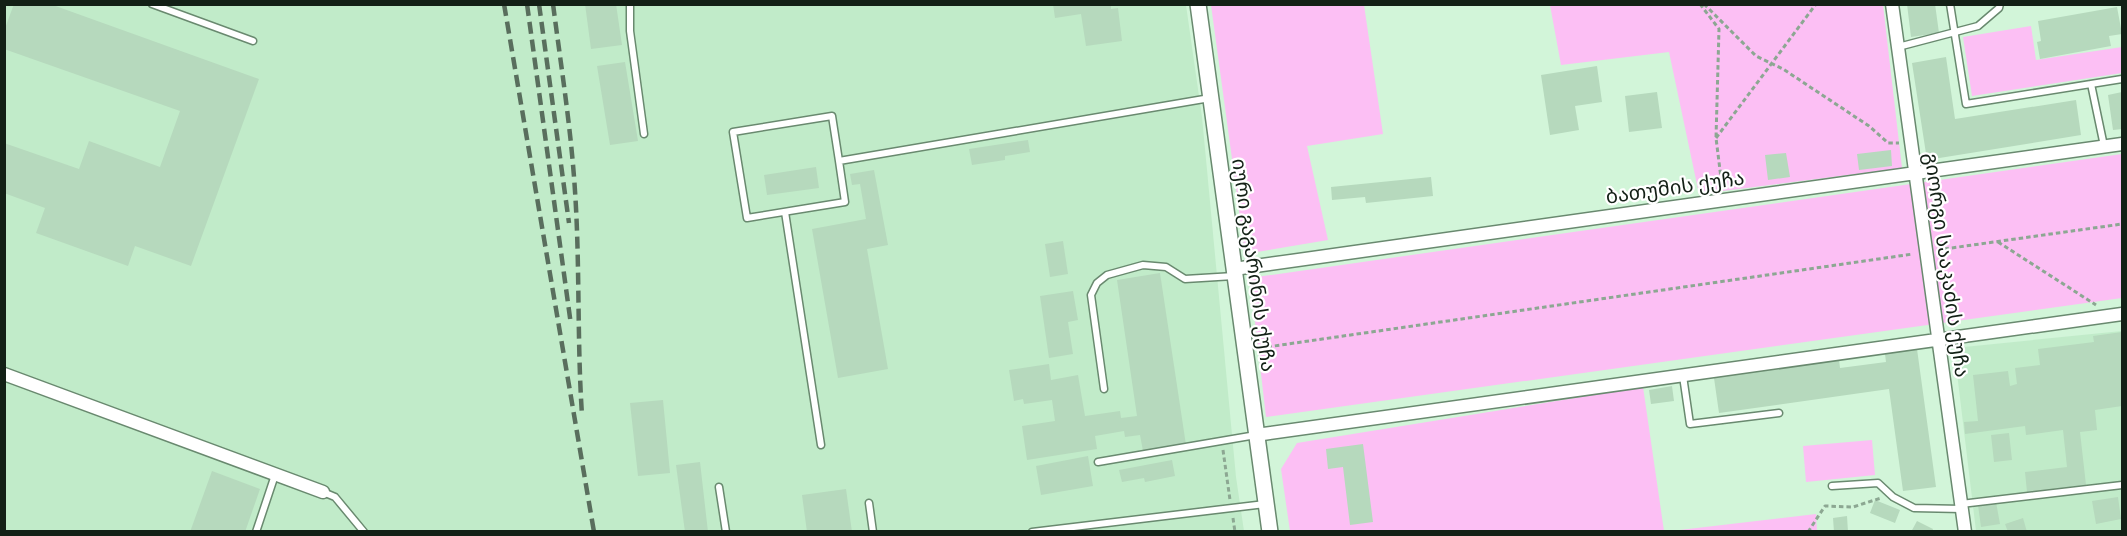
<svg xmlns="http://www.w3.org/2000/svg" width="2127" height="536" font-family="Rubik,'Noto Sans Georgian',sans-serif">
  <style>
    .built { fill: #c1ebc9 }
    .green { fill: #fcbff4 }
    .building { fill: #b6d9bd }
    .lines { fill: none; stroke-linecap: round; stroke-linejoin: round }
    .service-casing { stroke: #69896f; stroke-width: 9 }
    .minor-casing { stroke: #69896f; stroke-width: 15 }
    .tertiary-casing { stroke: #69896f; stroke-width: 18 }
    .path { stroke: #8ca792; stroke-width: 3; stroke-dasharray: 4.5 3; stroke-linecap: butt }
    .service { stroke: #fff; stroke-width: 6 }
    .minor { stroke: #fff; stroke-width: 12 }
    .tertiary { stroke: #fff; stroke-width: 15 }
    .rail { stroke: #596e5d; stroke-width: 4.5; stroke-dasharray: 12 6; stroke-linecap: butt }
    .labels { text-anchor: middle; dominant-baseline: central; stroke-width: 4.5; stroke-linejoin: round; paint-order: stroke }
    .street-label { font-size: 20px; fill: #132016; stroke: #fff }
  </style>
  <rect width="100%" height="100%" fill="#d2f5d9"/>
  <!-- built -->
  <path class="built" d="M4,5H1186L1202,117L1236,477L1244,531H5Z
    M2122,331V531H1976L1954,348Z"/>
  <!-- green -->
  <path class="green" d="M1211,5H1364L1383,134L1307,146L1328,240L1245,254Z
    M1550,5H1883L1902,168L1699,194L1669,52L1561,65Z
    M2031,26L2036,60L2122,47V73L1972,96L1963,37Z
    M2122,154V298L1266,417L1250,278Z
    M1643,387L1664,531H1290L1281,469L1297,443Z
    M1872,440L1875,475L1806,482L1803,446Z
    M1816,514L1817,531H1671Z"/>
  <!-- building -->
  <path class="building" d="M14,4H50L259,79L191,266L135,246L128,266L36,233L45,208L4,193V143L79,169L89,141L160,167L180,111L4,49V31Z
    M585,4H616L622,45L591,49Z
    M1053,4H1111V9L1118,8L1122,41L1086,46L1081,14L1055,18Z
    M1907,4H1935L1939,33L1911,37Z
    M2117,7L2122,34L2109,36L2111,46L2040,59L2037,42L2041,41L2038,21Z
    M1946,57L1955,119L2076,100L2081,135L1927,160L1912,63Z
    M625,62L638,141L610,145L597,66Z
    M1597,66L1602,102L1575,106L1579,130L1550,135L1541,75Z
    M1657,92L1662,128L1629,132L1625,96Z
    M2122,92V129L2113,130L2108,95Z
    M1028,140L1030,152L1005,156V160L972,165L969,149Z
    M1891,150L1892,166L1859,170L1857,154Z
    M1786,153L1790,177L1768,180L1765,155Z
    M816,167L819,188L767,195L764,175Z
    M874,170L888,245L867,249L888,369L838,378L812,229L866,219L860,184L852,185L850,174Z
    M1431,177L1433,196L1366,203L1365,197L1332,200L1331,187Z
    M1063,241L1068,274L1050,277L1045,244Z
    M1160,273L1186,445L1143,451L1140,435L1125,437L1124,431L1095,436L1097,449L1027,460L1022,426L1055,421L1052,400L1024,404L1023,399L1014,401L1009,370L1049,364L1051,380L1078,375L1085,416L1120,411L1121,418L1137,416L1117,280Z
    M1073,291L1078,320L1068,322L1073,354L1049,358L1040,296Z
    M2122,332V406L2095,410L2097,430L2080,432L2086,485L2027,492L2025,472L2067,467L2063,430L2026,435L2025,426L1965,434L1964,422L1978,421L1973,375L2008,371L2010,386L2017,384L2015,368L2040,365L2038,349L2094,342L2093,336Z
    M1917,349L1936,487L1903,491L1889,389L1719,413L1714,378L1839,360L1840,368L1886,362L1885,354Z
    M1672,386L1674,401L1651,404L1649,390Z
    M663,400L670,473L638,476L630,403Z
    M2009,433L2012,460L1994,462L1991,435Z
    M1363,444L1373,522L1350,525L1343,467L1328,469L1326,449Z
    M1088,456L1093,486L1041,495L1036,466Z
    M1172,460L1175,476L1145,482L1144,478L1122,482L1119,470Z
    M700,462L708,532H685L676,465Z
    M212,471L260,489L245,532H190Z
    M846,489L852,532H807L802,495Z
    M2118,497L2121,519L2096,524L2092,501Z
    M1875,500L1900,510L1895,523L1870,513Z
    M1996,502L2000,524L1981,527L1978,505Z
    M1847,516L1848,532H1834L1833,518Z
    M2023,518L2027,532H2008L2005,524Z
    M1917,521L1933,529L1932,532H1911Z"/>
  <g class="lines">
    <defs>
      <path id="service" d="M152,4L253,41
        M630,4V31L644,134
        M1950,4L1966,104L2122,79
        M1898,47L1978,26L1999,8L2000,4
        M2091,84L2104,146
        M839,161L832,116L733,132L747,218L845,202L839,161L1210,98
        M785,212L821,445
        M1683,376L1690,424L1779,413
        M1104,389L1091,295L1097,283L1107,275L1143,265L1166,267L1185,279L1234,276
        M1098,462L1256,435
        M1832,486L1878,483L1893,497L1914,508L1962,509
        M719,487L726,532
        M323,492L335,497L364,532
        M869,503L873,532
        M1961,504L2122,485
        M256,532L275,475
        M1032,532L1265,504"/>
      <path id="minor" d="M1892,4L1965,532
        M1234,269L2122,144
        M4,374L323,492
        M1256,435L2122,314"/>
      <path id="tertiary" d="M1198,4L1270,532"/>
    </defs>
    <!-- service casing -->
    <use href="#service" class="service-casing"/>
    <!-- minor casing -->
    <use href="#minor" class="minor-casing"/>
    <!-- tertiary casing -->
    <use href="#tertiary" class="tertiary-casing"/>
    <!-- path -->
    <path class="path" d="M1700,4L1719,29L1716,138L1722,186
      M1704,4L1756,56L1783,69L1869,126L1888,143H1899
      M1716,138L1816,4
      M1998,242L2096,305
      M1937,250L2122,224
      M1260,348L1913,254
      M1223,450L1230,500
      M1233,518L1235,532
      M1808,532L1825,506L1853,507L1881,498"/>
    <!-- service -->
    <use href="#service" class="service"/>
    <!-- minor -->
    <use href="#minor" class="minor"/>
    <!-- tertiary -->
    <use href="#tertiary" class="tertiary"/>
    <!-- rail -->
    <path class="rail" d="M504,4L594,532
      M527,4L571,325
      M539,4L569,223
      M553,4C561,66 571,128 575,191C580,266 577,341 582,415"/>
  </g>
  <g class="labels">
    <!-- street labels -->
    <g class="street-label">
      <text transform="translate(1675 187) rotate(-8)">ბათუმის ქუჩა</text>
      <text transform="translate(1254 265) rotate(82)">იური გაგარინის ქუჩა</text>
      <text transform="translate(1947 265) rotate(82)">გიორგი სააკაძის ქუჩა</text>
    </g>
  </g>
  <!-- border -->
  <rect width="2127" height="536" fill="none" stroke="#132016" stroke-width="12"/>
</svg>
